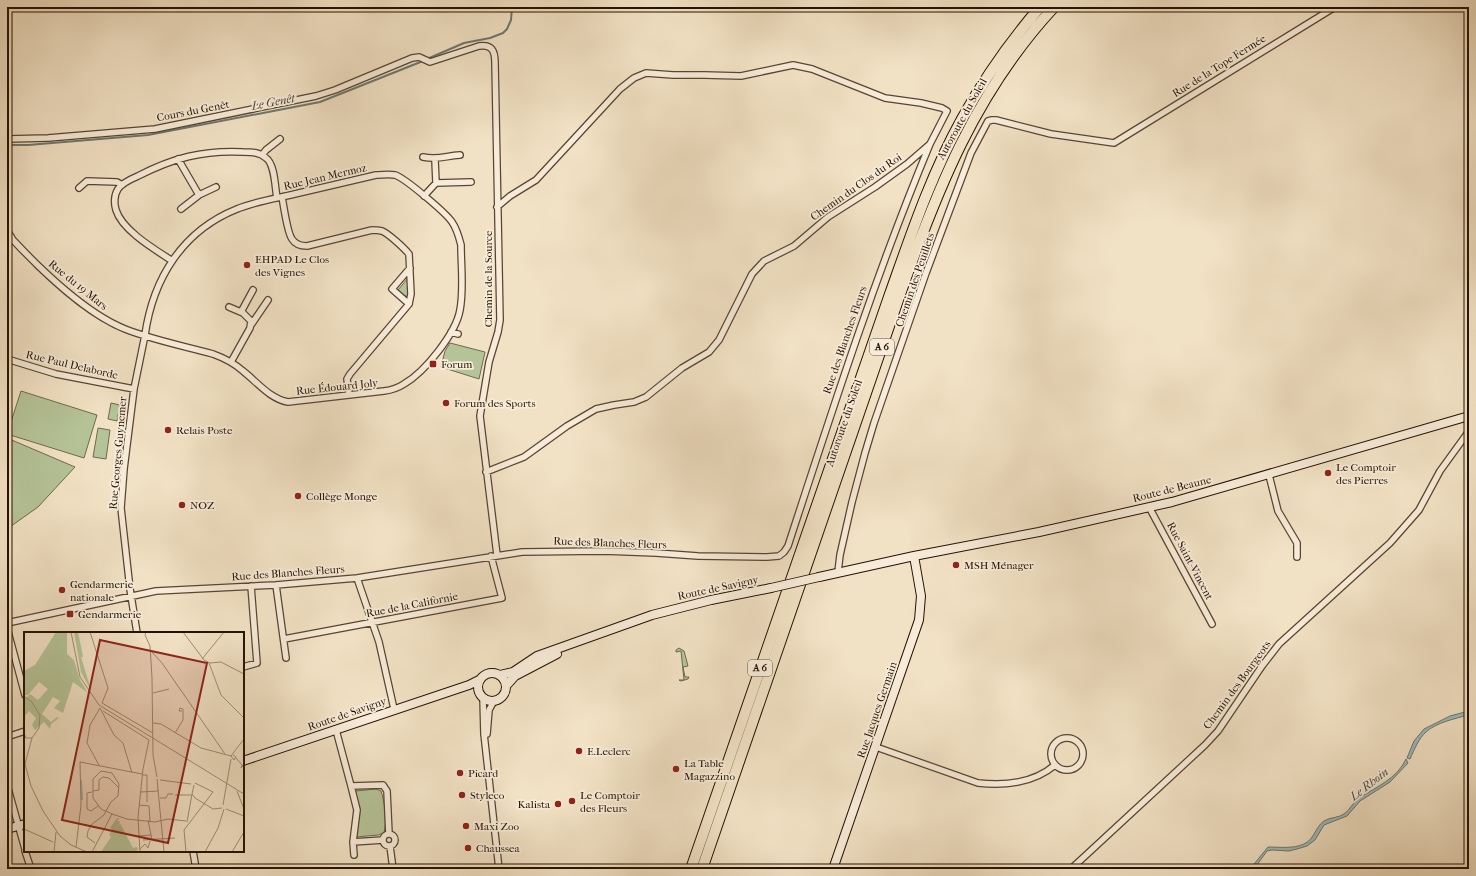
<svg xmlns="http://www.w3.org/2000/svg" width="1476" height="876" font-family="'IM FELL French Canon',serif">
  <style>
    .green { fill: #b5c498; stroke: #6d6a4c }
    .water { fill: #9cbcbb; stroke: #6c7870 }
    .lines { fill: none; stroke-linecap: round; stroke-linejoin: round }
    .stream { stroke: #6c7870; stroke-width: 2 }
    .street-casing { stroke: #584531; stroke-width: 8 }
    .secondary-casing { stroke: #251100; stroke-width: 10 }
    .highway-casing { stroke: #251100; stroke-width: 12 }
    .street { stroke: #f7ecd9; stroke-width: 5.5 }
    .secondary { stroke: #f7ecd9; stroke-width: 8 }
    .highway { stroke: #f2e2c5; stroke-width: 10 }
    .secondary-bridge-casing { stroke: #251100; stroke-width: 10; stroke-linecap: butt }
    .secondary-bridge { stroke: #f7ecd9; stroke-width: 8 }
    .poi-dot { fill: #8f2418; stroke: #f7ecd9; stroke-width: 1.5 }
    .labels { text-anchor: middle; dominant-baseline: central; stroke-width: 3.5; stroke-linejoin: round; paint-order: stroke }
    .shield { fill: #f7ecd9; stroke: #645341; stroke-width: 1 }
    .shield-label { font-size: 10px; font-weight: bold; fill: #251100 }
    .street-label { font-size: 11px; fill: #251100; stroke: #f7ecd9 }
    .poi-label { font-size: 11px; fill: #251100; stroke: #f7ecd9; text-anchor: start }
    .water-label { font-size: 12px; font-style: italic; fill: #4f4d41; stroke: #f7ecd9 }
    .inset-river { fill: none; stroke: #9cbcbb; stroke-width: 2 }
    .inset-road { fill: none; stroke: #a08e76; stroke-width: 1 }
    .view { fill: #8f2418; fill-opacity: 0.15; stroke: #8f2418; stroke-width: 2 }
    .inset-edge { fill: none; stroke: #251100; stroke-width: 2 }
  </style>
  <rect width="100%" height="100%" fill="#f2e2c5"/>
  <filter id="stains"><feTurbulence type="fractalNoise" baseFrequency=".005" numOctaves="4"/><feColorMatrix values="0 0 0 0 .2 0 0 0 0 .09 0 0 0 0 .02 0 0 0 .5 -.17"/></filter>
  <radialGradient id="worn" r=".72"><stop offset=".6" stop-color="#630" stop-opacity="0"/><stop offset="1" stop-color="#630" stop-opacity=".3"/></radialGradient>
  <!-- green -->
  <path class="green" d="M408,278L410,297L408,298L398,290Z
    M450,343L485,352L479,379L441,367L445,351Z
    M21,391L97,415L84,458L7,434Z
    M111,403L120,405L117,421L108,419Z
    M98,428L110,430L106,459L93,457Z
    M7,438L75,467L38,507L7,529Z
    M679,648L684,651L688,666L683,667L685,677H689L688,679L681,681L679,680H684L681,651L676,652V650Z
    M376,789L381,791C385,803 387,820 384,833L378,835L356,837L359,811L355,791Z"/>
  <!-- water -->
  <path class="water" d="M1469,710L1468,715C1455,719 1437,722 1426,732C1419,738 1414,750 1410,759L1407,758L1414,741L1424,729L1450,716L1465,712Z
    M1406,759L1408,763L1390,782L1360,801L1347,816L1324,825L1315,840L1307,846L1297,849L1289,851L1272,850L1267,851L1254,869H1250L1268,847C1280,847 1293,849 1304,844C1315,839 1315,827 1324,821C1330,817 1339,818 1344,814C1350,810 1353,802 1359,798C1376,787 1397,779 1406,759Z"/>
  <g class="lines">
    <!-- stream -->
    <path class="stream" d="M427,59L464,43L490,38L503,33L507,29L511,20L512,7
      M7,145H28L148,135L320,102L423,61"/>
    <defs>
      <path id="street" d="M7,139L48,138L155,129L316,96L335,90L412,58L419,57L430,62L479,46C492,44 495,51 495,63L500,320L498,332L489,362L480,416L497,555
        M262,155L266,150L280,139
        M423,157C438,160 445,156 460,155
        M178,159L199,195
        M435,160L436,183
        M79,188L87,181L117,182L122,185
        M424,196L436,183L471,182
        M282,197C284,207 287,232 292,239C295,244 301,246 307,246L372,230C375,230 378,230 382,231C389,234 404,248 409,254L411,294L409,304L350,374L347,379L349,395
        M181,209L199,195L216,187
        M7,230L13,240
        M7,238L14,241C42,271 87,314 125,329C153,340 184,346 213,354C224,358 234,363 243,371C257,382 270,399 288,402L384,391C392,390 398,388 404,384C425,372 456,333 460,310C464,289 461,266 461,245C459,237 457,229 452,222C446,213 405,178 395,175C389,174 382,175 376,175C351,181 325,187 299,193C278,198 257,201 237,209C182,231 153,279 145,335L134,389L124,469L121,508L130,589L137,633
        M171,260C154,249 122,230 116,210C114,204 114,195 118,189C122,183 131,179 138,176C173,158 203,150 243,152C251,152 260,152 266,158C275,164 275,188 277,198
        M409,304L392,289L410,268
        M229,307L243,313L251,321L250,328L231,362
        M241,312L253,290
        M251,325L268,300
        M451,332L458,334
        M7,359L56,374L134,389
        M486,472L524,457L567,426L596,409L614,405L634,402L646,397L682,368L709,352L719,340L752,274L764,261L794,246L828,217L875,187L907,164L930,144L947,111L942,108L921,103L885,98L812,69L793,65L741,76L704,75H673L646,73L634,78L620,89L536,180L510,196L497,207
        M1269,475L1278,511L1297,543V557
        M1149,507L1212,624
        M838,572L840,555L852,502L865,453L874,423L926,273L971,153L988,121L992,120H996L1051,134L1114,143L1335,7
        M357,578L379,642L394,709
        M276,585L286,658
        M7,623L156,591L276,585L357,578L522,552L604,551L656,553L698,556L767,557L779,556L784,552L788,546C832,411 875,276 930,144
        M7,628L25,695
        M284,639L502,598L491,556
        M243,667L257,663L251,586
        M483,698L484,734L499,869
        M336,730L351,786L383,785L387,791L389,834
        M487,734L489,710L494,701
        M7,737L25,731
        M1051 754a16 16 0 1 1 32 0a16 16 0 1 1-32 0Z
        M876,747L978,783C1004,786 1034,783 1055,765
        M7,785L25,849
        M351,786L357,810L353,842L354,855
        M383 840a6 6 0 1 1 12 0a6 6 0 1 1-12 0Z
        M353,842L383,840
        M390,846L393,869
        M25,851L31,869
        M193,851L196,869
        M1071,869L1205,745L1218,731L1262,666L1279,644L1390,543L1419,510L1440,471L1469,431"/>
      <path id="secondary" d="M819,577L914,556L1039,532L1172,502L1469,416
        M478 687a14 14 0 1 1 28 0a14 14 0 1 1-28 0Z
        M500,675L513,672L537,656L652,615L711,600L771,588
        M506,686L515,676L557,654
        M243,761L469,685L479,680
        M7,829L25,824
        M833,869L919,620L921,596L914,556"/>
      <path id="highway" d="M691,869L890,294C911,235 931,175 962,119C984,79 1010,42 1040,7
        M702,869L899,297C937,190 975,92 1054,7"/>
    </defs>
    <!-- street casing -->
    <use href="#street" class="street-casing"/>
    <!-- secondary casing -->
    <use href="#secondary" class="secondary-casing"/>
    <!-- highway casing -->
    <use href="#highway" class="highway-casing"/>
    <!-- street -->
    <use href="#street" class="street"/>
    <!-- secondary -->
    <use href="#secondary" class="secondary"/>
    <!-- highway -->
    <use href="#highway" class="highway"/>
    <defs>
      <path id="secondary-bridge" d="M771,588L819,577"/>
    </defs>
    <!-- secondary-bridge casing -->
    <use href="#secondary-bridge" class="secondary-bridge-casing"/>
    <!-- secondary-bridge -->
    <use href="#secondary-bridge" class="secondary-bridge"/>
  </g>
  <!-- markers -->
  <g class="poi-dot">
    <circle cx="247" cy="265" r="4"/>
    <rect x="429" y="360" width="8" height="8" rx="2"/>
    <circle cx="446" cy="403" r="4"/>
    <circle cx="168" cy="430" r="4"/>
    <circle cx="1328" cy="473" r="4"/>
    <circle cx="298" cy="496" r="4"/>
    <circle cx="182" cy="505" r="4"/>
    <circle cx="956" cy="565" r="4"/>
    <circle cx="62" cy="590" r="4"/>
    <rect x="66" y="610" width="8" height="8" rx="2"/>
    <circle cx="579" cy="751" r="4"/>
    <circle cx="676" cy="769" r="4"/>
    <circle cx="460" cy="773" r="4"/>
    <circle cx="462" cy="795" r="4"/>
    <circle cx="572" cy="801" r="4"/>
    <circle cx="558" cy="804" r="4"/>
    <circle cx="466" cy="826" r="4"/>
    <circle cx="468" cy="848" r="4"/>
  </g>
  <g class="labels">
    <!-- shield labels -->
    <g class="shield">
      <rect x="870" y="339" width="24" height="16" rx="3"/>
      <rect x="748" y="660" width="24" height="16" rx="3"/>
    </g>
    <g class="shield-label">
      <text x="882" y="347">A 6</text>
      <text x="760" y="668">A 6</text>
    </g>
    <!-- street labels -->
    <g class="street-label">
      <text transform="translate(1219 66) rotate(-32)">Rue de la Tope Fermée</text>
      <text transform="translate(193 111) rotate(-11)">Cours du Genêt</text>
      <text transform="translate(962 119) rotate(-61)">Autoroute du Soleil</text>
      <text transform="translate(325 177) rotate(-13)">Rue Jean Mermoz</text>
      <text transform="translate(856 187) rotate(-35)">Chemin du Clos du Roi</text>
      <text transform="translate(488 279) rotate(-90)">Chemin de la Source</text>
      <text transform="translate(915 280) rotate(-71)">Chemin des Peuillets</text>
      <text transform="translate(78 285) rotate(39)">Rue du 19 Mars</text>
      <text transform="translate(845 340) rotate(-71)">Rue des Blanches Fleurs</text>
      <text transform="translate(72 365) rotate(13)">Rue Paul Delaborde</text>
      <text transform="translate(337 387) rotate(-6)">Rue Édouard Joly</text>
      <text transform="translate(844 423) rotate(-71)">Autoroute du Soleil</text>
      <text transform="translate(118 453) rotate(-85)">Rue Georges Guynemer</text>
      <text transform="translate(1172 489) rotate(-14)">Route de Beaune</text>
      <text transform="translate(610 543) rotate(2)">Rue des Blanches Fleurs</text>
      <text transform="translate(1190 561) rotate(62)">Rue Saint-Vincent</text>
      <text transform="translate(288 573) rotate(-4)">Rue des Blanches Fleurs</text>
      <text transform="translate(718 588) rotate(-12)">Route de Savigny</text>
      <text transform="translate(412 605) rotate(-11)">Rue de la Californie</text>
      <text transform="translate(1237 685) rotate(-54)">Chemin des Bourgeots</text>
      <text transform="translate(877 710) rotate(-71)">Rue Jacques Germain</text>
      <text transform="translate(347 714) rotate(-19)">Route de Savigny</text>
    </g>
    <!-- poi labels -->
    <g class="poi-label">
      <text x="255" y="259">EHPAD Le Clos<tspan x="255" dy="13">des Vignes</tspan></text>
      <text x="441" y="364">Forum</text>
      <text x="454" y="403">Forum des Sports</text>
      <text x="176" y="430">Relais Poste</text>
      <text x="1336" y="467">Le Comptoir<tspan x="1336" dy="13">des Pierres</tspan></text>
      <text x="306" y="496">Collège Monge</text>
      <text x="190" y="505">NOZ</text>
      <text x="964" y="565">MSH Ménager</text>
      <text x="70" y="584">Gendarmerie<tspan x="70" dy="13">nationale</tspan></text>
      <text x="78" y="614">Gendarmerie</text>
      <text x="587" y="751">E.Leclerc</text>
      <text x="684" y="763">La Table<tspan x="684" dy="13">Magazzino</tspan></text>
      <text x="468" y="773">Picard</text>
      <text x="470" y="795">Styleco</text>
      <text x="580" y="795">Le Comptoir<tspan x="580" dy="13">des Fleurs</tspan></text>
      <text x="550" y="804" text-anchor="end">Kalista</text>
      <text x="474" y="826">Maxi Zoo</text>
      <text x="476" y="848">Chaussea</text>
    </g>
    <!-- water labels -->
    <g class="water-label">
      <text transform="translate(273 102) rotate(-11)">Le Genêt</text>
      <text transform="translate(1369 784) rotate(-38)">Le Rhoin</text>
    </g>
  </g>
  <!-- overview -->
  <g transform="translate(24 632)">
    <rect width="220" height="220" fill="#f2e2c5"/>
    <path d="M32,0H43V22L50,28L56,48L64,61L49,50L39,81L30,76L36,69L29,65L18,82L27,90L33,85L35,86L27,92L26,97L20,90L11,98L8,93L12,86L5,79L0,85V64L2,66L6,62L14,68L24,57L15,50L4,63H0V39L11,33ZM50,0H54L59,25H57L67,58L57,40ZM93,186L96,187L93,188L96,190L91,198L96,191L109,216L113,215L114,218L110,220H77L87,205L85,203L88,197L86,196Z" fill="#b5c498"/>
    <path class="inset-river" d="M57,148L58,168"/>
    <path class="inset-road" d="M47,0L56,45L75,73L220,162M66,0L84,56L78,71L129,101M122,0L121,3L126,14L128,46L129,123L133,145M159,0L180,28L186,31L197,30L220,42M127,19L138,31L201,122M178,27L200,0M185,31L197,63L220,86M129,61L145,57M0,64L7,69L16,83L15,96L8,106M79,79L125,108L119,137L114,185L116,220M129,91L137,92L177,116L207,124M0,101L2,106H8L1,132L7,154L19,179L36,204L47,213L63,220M151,101L159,88V77L156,76L155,79H158M209,123L212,125L210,128L207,124L220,107M212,126L219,134L217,136L218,133M75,133L63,111L66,93L76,76L90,103L99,111L108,141M118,143H123V170M133,147L140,220M136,148L167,152M170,153L168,162L171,166L189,177L198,176M69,159L75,158V148L79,145L85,146L95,156M213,159L220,177M68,160L63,161V177L67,179L74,174M117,160L134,159M151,163H167M136,166H142L144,162H149M115,173L125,174L126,189M199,173L207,127M202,177L220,184M124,188L128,208M163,190L168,162M0,197L29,210M114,204L127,203M119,208L151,206M71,211L63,205L64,199L67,193L80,183L82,179L87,170L94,164L95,152L88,141L77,139L69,147V166L77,177L81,179H82L88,182L103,187L131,190L144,187L162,189M52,215L57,173L56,130L118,142M116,217L121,212L124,216L126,209M30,220L32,200M68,220L88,182M162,220L160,198L189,160L171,151M181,220L194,196L200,177M208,220L220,200"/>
    <path class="view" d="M76,8L183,31L144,211L38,188Z"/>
    <rect width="220" height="220" class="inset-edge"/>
  </g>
  <!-- margin -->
  <rect width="1476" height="876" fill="none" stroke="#f2e2c5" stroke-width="24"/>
  <rect x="8" y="8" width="1460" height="860" fill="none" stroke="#251100" stroke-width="2"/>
  <rect x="12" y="12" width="1452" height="852" fill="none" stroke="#251100"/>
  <rect width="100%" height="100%" filter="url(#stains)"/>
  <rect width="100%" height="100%" fill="url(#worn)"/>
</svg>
